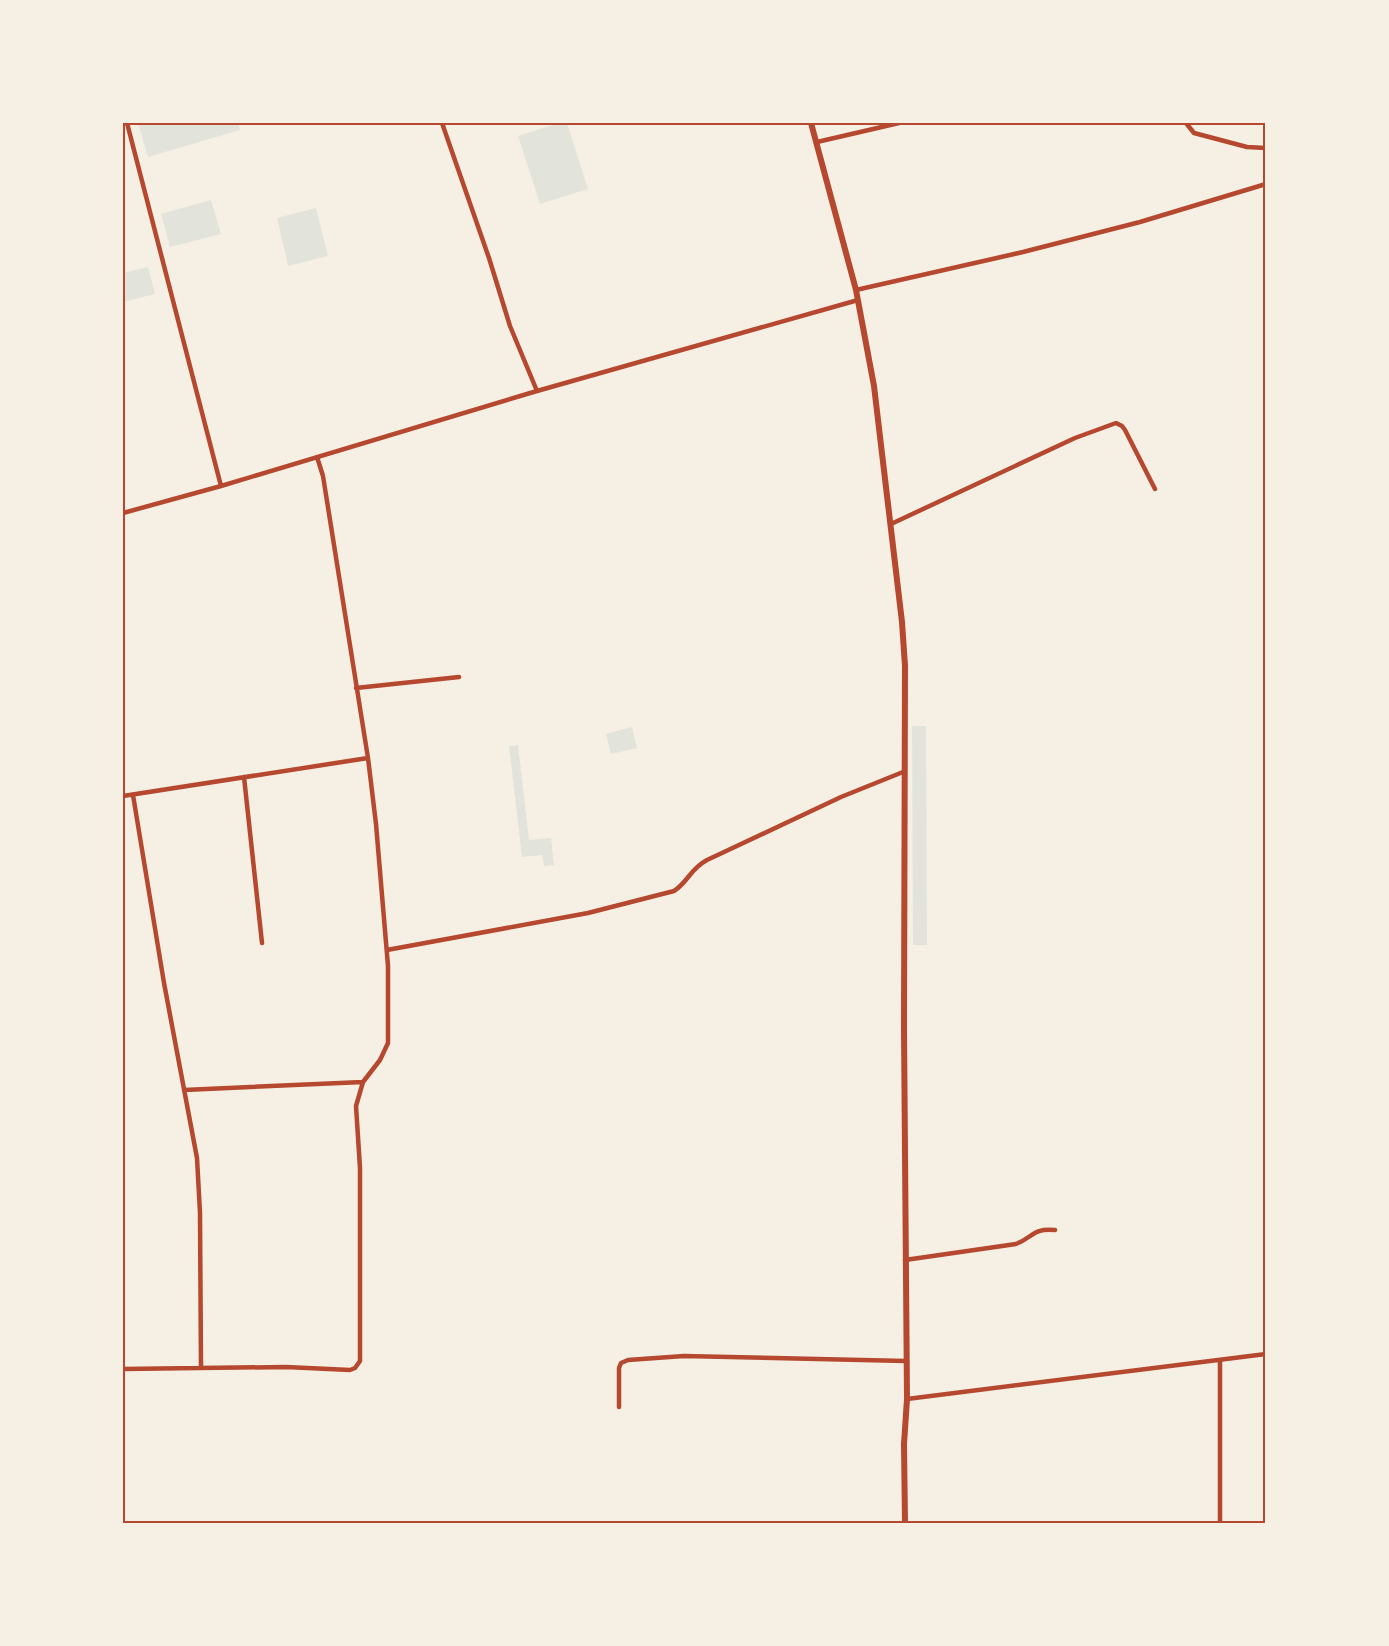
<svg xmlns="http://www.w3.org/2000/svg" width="1389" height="1646" font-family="Overpass,sans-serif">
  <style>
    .green { fill: #e2e4dc }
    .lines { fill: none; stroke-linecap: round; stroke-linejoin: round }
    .minor { stroke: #b5482f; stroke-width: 4.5 }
    .tertiary { stroke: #b5482f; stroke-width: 6 }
    .neatline { fill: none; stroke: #b5482f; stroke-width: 2 }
  </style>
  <rect width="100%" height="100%" fill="#f6efe4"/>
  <!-- green -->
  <path class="green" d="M138,123H238L240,130L148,157Z
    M559,123H567L588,189L540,204L518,136Z
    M211,200L221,234L170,247L161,214Z
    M316,208L328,256L288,266L277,218Z
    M148,267L155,294L123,302V273Z
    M912,726H926L927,945H913Z
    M632,727L637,748L611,754L606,734Z
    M518,745L529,840L551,838L554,865L544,866L542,855L522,857L509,746Z"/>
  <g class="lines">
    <!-- minor -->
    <path class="minor" d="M127,123L221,486
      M442,123L489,258L510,326L537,391
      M1186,123L1194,133L1247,147L1266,148
      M817,142L899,123
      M856,290L1023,252L1140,222L1266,184
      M123,513L221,486L537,391L858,300
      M891,524L1075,438L1116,423L1122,426L1125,430L1155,489
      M356,688L459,677
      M244,777L262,943
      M133,795L164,983L197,1158L200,1213L201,1368
      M123,796L368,758
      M387,950L588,913L674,891C688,882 690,869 707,860L841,797L903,772
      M184,1090L363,1082
      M905,1260L1016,1244C1034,1237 1032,1228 1055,1230
      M123,1369L286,1367L350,1370L355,1368L360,1361V1168L356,1106L363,1082L380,1060L388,1043V966L376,824L368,758L323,476L317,457
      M907,1399L1266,1354
      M619,1407V1368L621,1363L628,1360L684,1356L906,1361
      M1220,1523V1360"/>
    <!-- tertiary -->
    <path class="tertiary" d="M811,123L856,290L874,386L902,622L905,666L904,1029L907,1399L904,1444L905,1523"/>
  </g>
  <!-- border -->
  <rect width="1389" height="1646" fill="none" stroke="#f6efe4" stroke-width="249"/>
  <rect x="124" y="124" width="1140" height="1398" class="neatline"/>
</svg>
